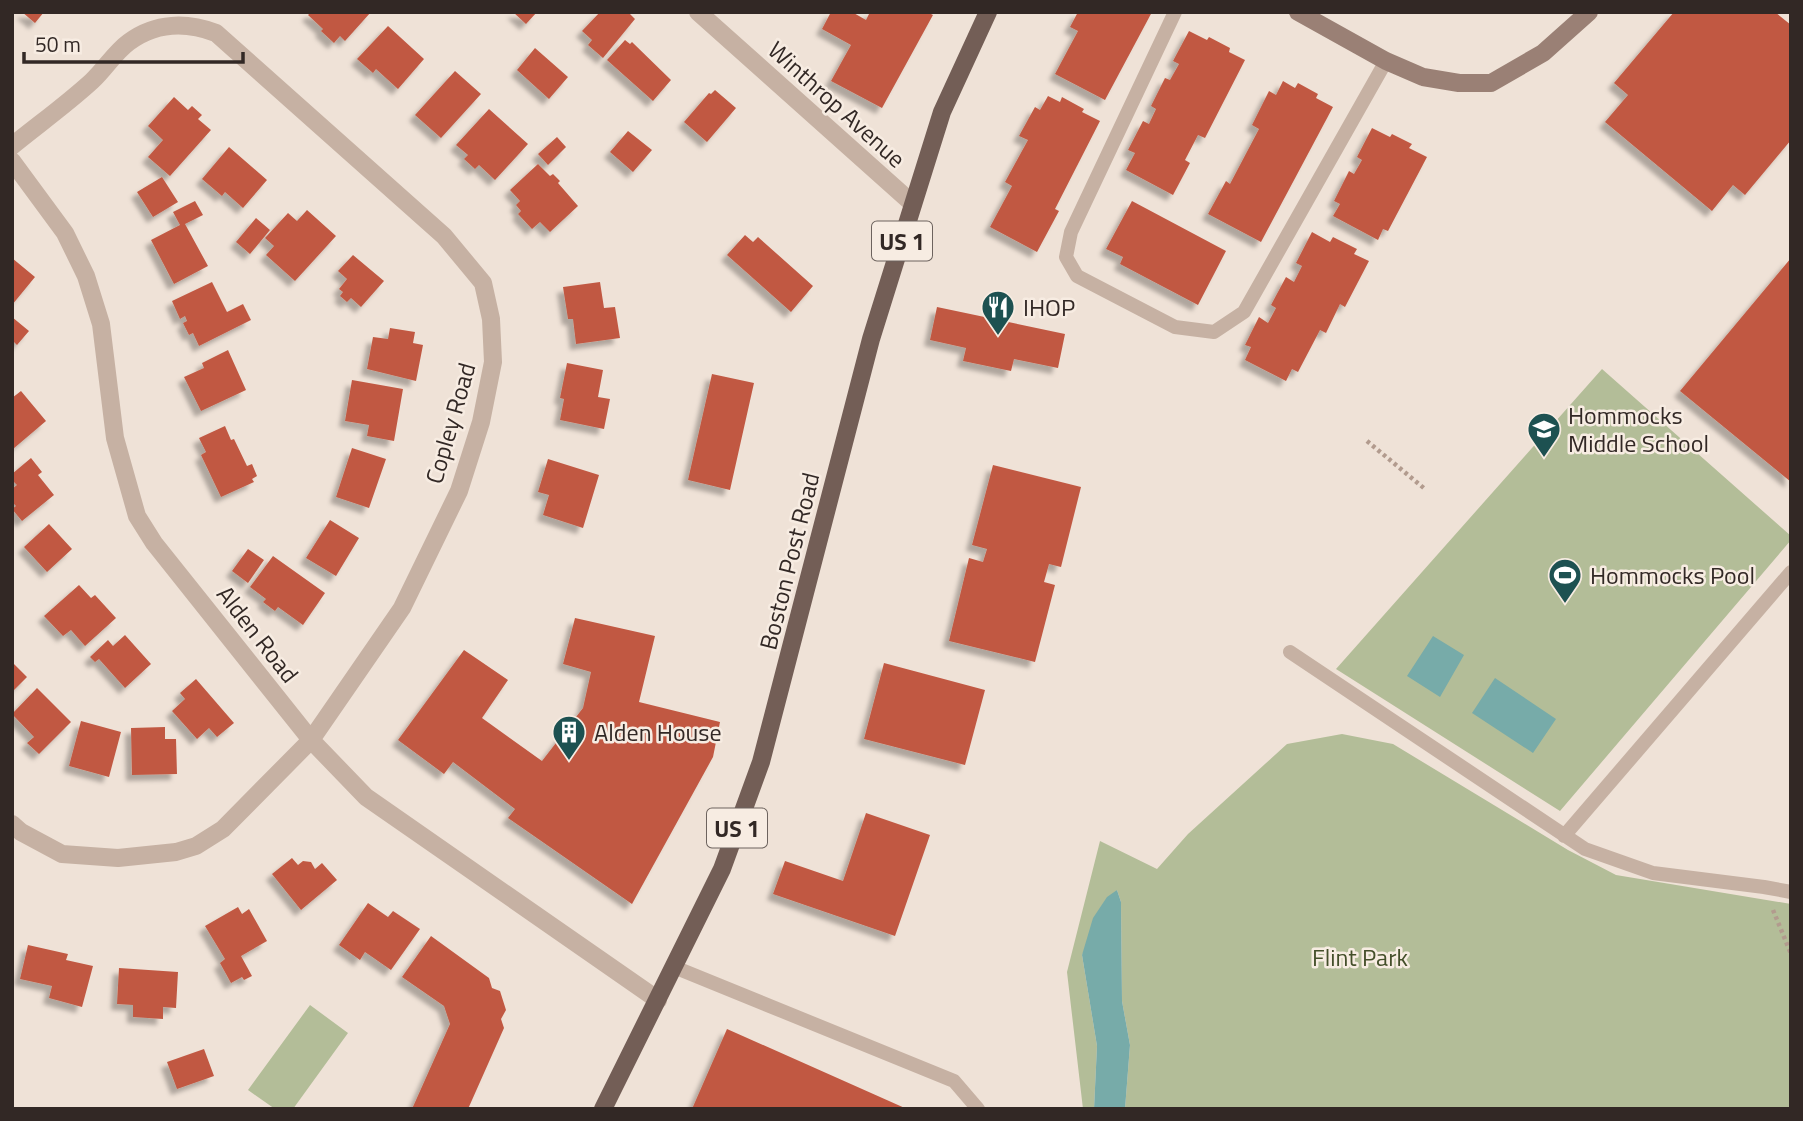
<svg xmlns="http://www.w3.org/2000/svg" width="1803" height="1121" font-family="'Titillium Web',sans-serif">
  <style>
    .green { fill: #b3bd98 }
    .water { fill: #77aba9 }
    .building { fill: #c15943; filter: url(#shadow) }
    .lines { fill: none; stroke-linecap: round; stroke-linejoin: round }
    .path { stroke: #b29b8e; stroke-width: 4.5; stroke-dasharray: 3.5 3.5; stroke-linecap: butt }
    .lane { stroke: #c6b1a3; stroke-width: 14 }
    .street { stroke: #c6b1a3; stroke-width: 18 }
    .secondary { stroke: #9a8075; stroke-width: 18 }
    .primary { stroke: #735e56; stroke-width: 18 }
    .labels { text-anchor: middle; dominant-baseline: central; stroke-width: 5; stroke-linejoin: round; paint-order: stroke }
    .shield { fill: #f7ece2; stroke: #6d635e; stroke-width: 2 }
    .shield-label { font-size: 23px; font-weight: bold; fill: #322825 }
    .street-label { font-size: 24px; fill: #322825; stroke: #f7ece2 }
    .poi-label { font-size: 24px; fill: #322825; stroke: #f7ece2; text-anchor: start }
    .park-label { font-size: 24px; fill: #444f2a; stroke: #f7ece2 }
  </style>
  <defs>
    <filter id="shadow"><feDropShadow dx="-6" dy="6" stdDeviation="2" flood-color="#0004"/></filter>
  </defs>
  <rect width="100%" height="100%" fill="#efe2d7"/>
  <!-- green -->
  <path class="green" d="M1602,369L1791,536V540L1560,811L1336,669Z
    M1342,734L1393,744L1568,850L1616,875L1791,904V1109H1125L1130,1045L1122,1001L1121,902L1117,890L1082,955L1097,1046L1094,1109H1083L1067,972L1100,841L1157,869L1188,834L1287,744Z
    M310,1005L348,1033L293,1109H275L248,1090Z"/>
  <!-- water -->
  <path class="water" d="M1433,636L1464,655L1440,697L1407,676Z
    M1495,678L1556,719L1533,753L1472,713Z
    M1117,890L1121,902L1122,1001L1130,1045L1125,1109H1094L1097,1046L1082,955L1093,918L1107,897Z"/>
  <!-- building -->
  <path class="building" d="M22,12H44L35,23Z
    M311,12H371L345,41L340,36L334,43L321,31L323,29L308,15Z
    M513,12H537L526,24Z
    M600,12H628L635,19L603,58L588,45L592,40L582,31Z
    M831,12H852L866,20L870,12H927L933,15L882,108L831,81L851,45L822,29Z
    M1078,12H1152L1105,100L1055,74L1078,31L1070,27Z
    M1674,12H1775L1791,25V140L1745,195L1733,185L1712,211L1605,122L1628,95L1614,83Z
    M388,26L424,59L398,89L376,69L373,73L357,59Z
    M1189,31L1207,40L1209,37L1230,48L1229,52L1245,60L1205,138L1198,135L1185,160L1190,163L1173,195L1126,170L1135,153L1128,150L1143,121L1149,124L1156,109L1151,106L1165,78L1170,80L1179,64L1173,61Z
    M625,40L630,44L632,42L671,80L653,101L607,60Z
    M535,48L568,77L549,99L517,70Z
    M455,71L481,94L441,138L415,115Z
    M1283,81L1295,88L1298,83L1318,94L1316,98L1333,107L1261,242L1208,214L1226,181L1230,184L1259,129L1252,125L1269,91L1276,95Z
    M715,90L736,108L707,142L684,122L709,93L711,94Z
    M1048,96L1060,102L1062,97L1084,109L1082,112L1100,121L1055,209L1059,211L1037,252L990,227L1012,186L1005,182L1028,140L1019,136L1035,107L1040,110Z
    M174,97L188,110L192,106L202,115L198,119L211,130L170,176L148,157L163,140L148,126Z
    M489,109L528,144L495,180L479,165L475,169L464,159L468,155L456,145Z
    M1372,128L1390,137L1392,134L1412,144L1409,148L1427,157L1388,231L1383,229L1378,240L1333,216L1340,204L1334,201L1349,171L1354,174L1362,160L1357,157Z
    M628,131L652,150L633,172L610,152Z
    M557,137L566,147L548,165L538,154Z
    M229,147L267,180L243,208L225,192L222,196L202,179Z
    M538,164L550,176L553,174L560,181L558,183L578,206L550,232L540,222L532,229L518,214L521,211L516,205L520,201L510,190Z
    M162,177L178,202L153,217L137,192Z
    M195,201L203,215L185,224L208,266L174,284L151,240L180,225L173,212Z
    M1132,201L1226,251L1198,305L1120,264L1123,257L1106,249Z
    M307,210L336,236L295,281L266,255L274,246L265,238L288,213L297,221Z
    M256,218L270,230L250,254L236,242Z
    M1312,232L1330,242L1333,237L1357,249L1354,254L1369,261L1345,307L1340,304L1326,333L1320,330L1298,372L1292,369L1286,381L1245,360L1251,347L1245,345L1259,317L1268,323L1276,308L1271,305L1286,277L1294,282L1302,266L1296,263Z
    M745,235L753,242L758,237L813,286L791,312L727,255Z
    M353,255L384,281L361,307L351,298L347,302L340,296L343,292L339,289L347,279L338,271Z
    M12,258L35,277L12,305Z
    M1791,258V482L1680,391Z
    M212,282L227,312L243,304L251,320L199,346L193,333L189,335L183,323L187,321L185,316L180,319L172,301Z
    M600,282L604,308L615,307L620,338L576,344L573,319H568L563,287Z
    M937,307L1065,334L1058,368L1014,359L1011,371L963,361L966,348L930,340Z
    M12,317L29,331L17,345L12,340Z
    M390,328L415,332L413,343L423,345L416,381L367,369L373,337L388,339Z
    M228,350L246,390L201,411L184,377L204,368L202,363Z
    M567,363L603,370L598,397L610,399L604,429L560,420L564,399L560,398Z
    M712,374L754,383L730,490L688,480Z
    M352,380L403,389L394,441L367,436L369,425L345,421Z
    M21,391L46,421L13,449L12,398Z
    M225,426L231,440L234,439L247,466L252,464L257,476L252,479L254,482L221,497L201,455L206,452L199,438Z
    M352,448L386,459L369,508L336,497Z
    M31,458L42,472L38,475L54,495L22,521L12,509L16,506L12,502V489L17,485L12,480V474Z
    M548,459L599,475L583,528L543,515L549,495L538,492Z
    M993,465L1081,487L1061,567L1049,564L1044,582L1055,585L1035,662L949,641L969,558L983,562L987,549L972,545Z
    M330,520L359,538L336,576L306,558Z
    M49,524L72,549L47,572L24,547Z
    M248,549L264,560L248,583L232,571Z
    M273,556L325,593L303,625L278,607L275,611L263,602L266,599L250,587Z
    M79,585L91,598L95,595L116,618L85,646L71,630L63,636L44,616Z
    M575,618L655,636L639,702L720,722L713,757L632,904L508,818L515,809L453,762L444,774L398,740L464,650L508,680L482,718L542,761L583,708L591,672L563,664Z
    M125,635L151,664L125,688L99,659L95,662L90,657L108,640L113,646Z
    M12,662L27,677L12,692Z
    M884,663L985,690L965,765L864,739Z
    M196,679L234,723L217,737L209,728L197,739L172,711L185,699L180,693Z
    M37,688L71,722L39,754L27,743L34,737L12,714Z
    M81,721L121,732L109,777L69,766Z
    M165,727V739H176L177,774L132,775L131,728Z
    M866,813L930,835L895,936L773,894L785,861L843,881Z
    M292,858L298,865L303,861L311,862L315,869L322,863L337,880L301,910L272,874Z
    M368,903L388,917L393,911L420,929L391,970L365,952L360,960L339,945Z
    M238,907L242,914L249,909L267,941L241,956L252,976L244,980L242,977L231,983L220,963L225,959L205,926Z
    M431,936L489,978L492,988L500,991L506,1010L501,1019L504,1028L468,1109H412L450,1024L444,1006L402,977Z
    M28,945L68,954L66,960L93,966L82,1007L49,998L52,986L20,979Z
    M119,968L178,972L176,1008L163,1007V1019L133,1017V1005L117,1004Z
    M727,1029L907,1109H692Z
    M204,1049L214,1076L177,1089L167,1062Z"/>
  <g class="lines">
    <!-- path -->
    <path class="path" d="M1367,441L1425,489
      M1773,910L1791,954"/>
    <!-- lane -->
    <path class="lane" d="M1175,12L1071,232L1066,257L1077,276L1175,327L1214,332L1244,312L1386,61
      M1290,652L1585,849L1653,873L1764,887L1791,892
      M1564,836L1791,572
      M674,967L954,1081L978,1109"/>
    <!-- street -->
    <path class="street" d="M698,12L913,204
      M12,146C39,124 67,104 92,81C105,69 115,52 129,42C156,22 187,22 216,33L444,236L483,283L491,319L493,362L481,422L459,491L402,608L311,740L223,829L196,846L176,852L118,858L62,854L21,832L12,824
      M12,161L65,233L86,276L101,324L115,438L137,516L154,543L311,740L366,797L658,1000"/>
    <!-- secondary -->
    <path class="secondary" d="M1298,12L1386,61L1423,77L1459,83H1491L1543,53L1589,12"/>
    <!-- primary -->
    <path class="primary" d="M603,1109L722,869L761,762L871,339L942,112L988,12"/>
  </g>
  <!-- icons -->
  <defs>
    <symbol id="restaurant-pin" viewBox="-11 -11 22 30"><path d="M0 17L-7.5 6A9.5 9.5 0 1 1 7.5 6Z" fill="#1d5151" stroke="#f7ece2"/><path d="M-5-6h1v4h1v-4h1v4h1v-4h1v5L-1.5 .5V6h-2V.5L-5-1ZM5-6V6H3V1.5H1.5Q1.5-4 5-6Z" fill="#fff"/></symbol>
    <symbol id="school-pin" viewBox="-11 -11 22 30"><path d="M0 17L-7.5 6A9.5 9.5 0 1 1 7.5 6Z" fill="#1d5151" stroke="#f7ece2"/><path d="M0-5L7-2L0 1L-7-2ZM-4 1L0 2.5L4 1V4Q0 6-4 4Z" fill="#fff"/></symbol>
    <symbol id="stadium-pin" viewBox="-11 -11 22 30"><path d="M0 17L-7.5 6A9.5 9.5 0 1 1 7.5 6Z" fill="#1d5151" stroke="#f7ece2"/><path d="M0-5a6.5 5 0 1 0 0 10a6.5 5 0 1 0 0-10ZM-3.5-1.8h7v3.6h-7Z" fill="#fff"/></symbol>
    <symbol id="building-pin" viewBox="-11 -11 22 30"><path d="M0 17L-7.5 6A9.5 9.5 0 1 1 7.5 6Z" fill="#1d5151" stroke="#f7ece2"/><path d="M-4-6H4V6H1V3H-1V6H-4ZM-2.5-4.3h1.7v1.8h-1.7ZM.8-4.3h1.7v1.8H.8ZM-2.5-1h1.7V.8h-1.7ZM.8-1h1.7V.8H.8Z" fill="#fff"/></symbol>
  </defs>
  <g fill-rule="evenodd">
    <use href="#restaurant-pin" x="979" y="288" width="38" height="52"/>
    <use href="#school-pin" x="1525" y="410" width="38" height="52"/>
    <use href="#stadium-pin" x="1546" y="556" width="38" height="52"/>
    <use href="#building-pin" x="550" y="713" width="38" height="52"/>
  </g>
  <g class="labels">
    <!-- shield labels -->
    <g class="shield">
      <rect x="872" y="221.5" width="60" height="39" rx="5"/>
      <rect x="707" y="808.5" width="60" height="39" rx="5"/>
    </g>
    <g class="shield-label">
      <text x="902" y="241">US 1</text>
      <text x="737" y="828">US 1</text>
    </g>
    <!-- street labels -->
    <g class="street-label">
      <text transform="translate(837 104) rotate(42)">Winthrop Avenue</text>
      <text transform="translate(450 423) rotate(-74)">Copley Road</text>
      <text transform="translate(789 561) rotate(-76)">Boston Post Road</text>
      <text transform="translate(258 634) rotate(52)">Alden Road</text>
    </g>
    <!-- poi labels -->
    <g class="poi-label">
      <text x="1023" y="307">IHOP</text>
      <text x="1568" y="415">Hommocks<tspan x="1568" dy="28">Middle School</tspan></text>
      <text x="1590" y="575">Hommocks Pool</text>
      <text x="594" y="732">Alden House</text>
    </g>
    <!-- park labels -->
    <g class="park-label">
      <text x="1360" y="957">Flint Park</text>
    </g>
  </g>
  <!-- border -->
  <rect width="1803" height="1121" fill="none" stroke="#322825" stroke-width="28"/>
  <!-- scale -->
  <path d="M24 52v10h219v-10" fill="none" stroke="#322825" stroke-width="3.5"/>
  <text x="35" y="52" font-size="21" fill="#322825" stroke="#f7ece2" stroke-width="5" paint-order="stroke">50 m</text>
</svg>
